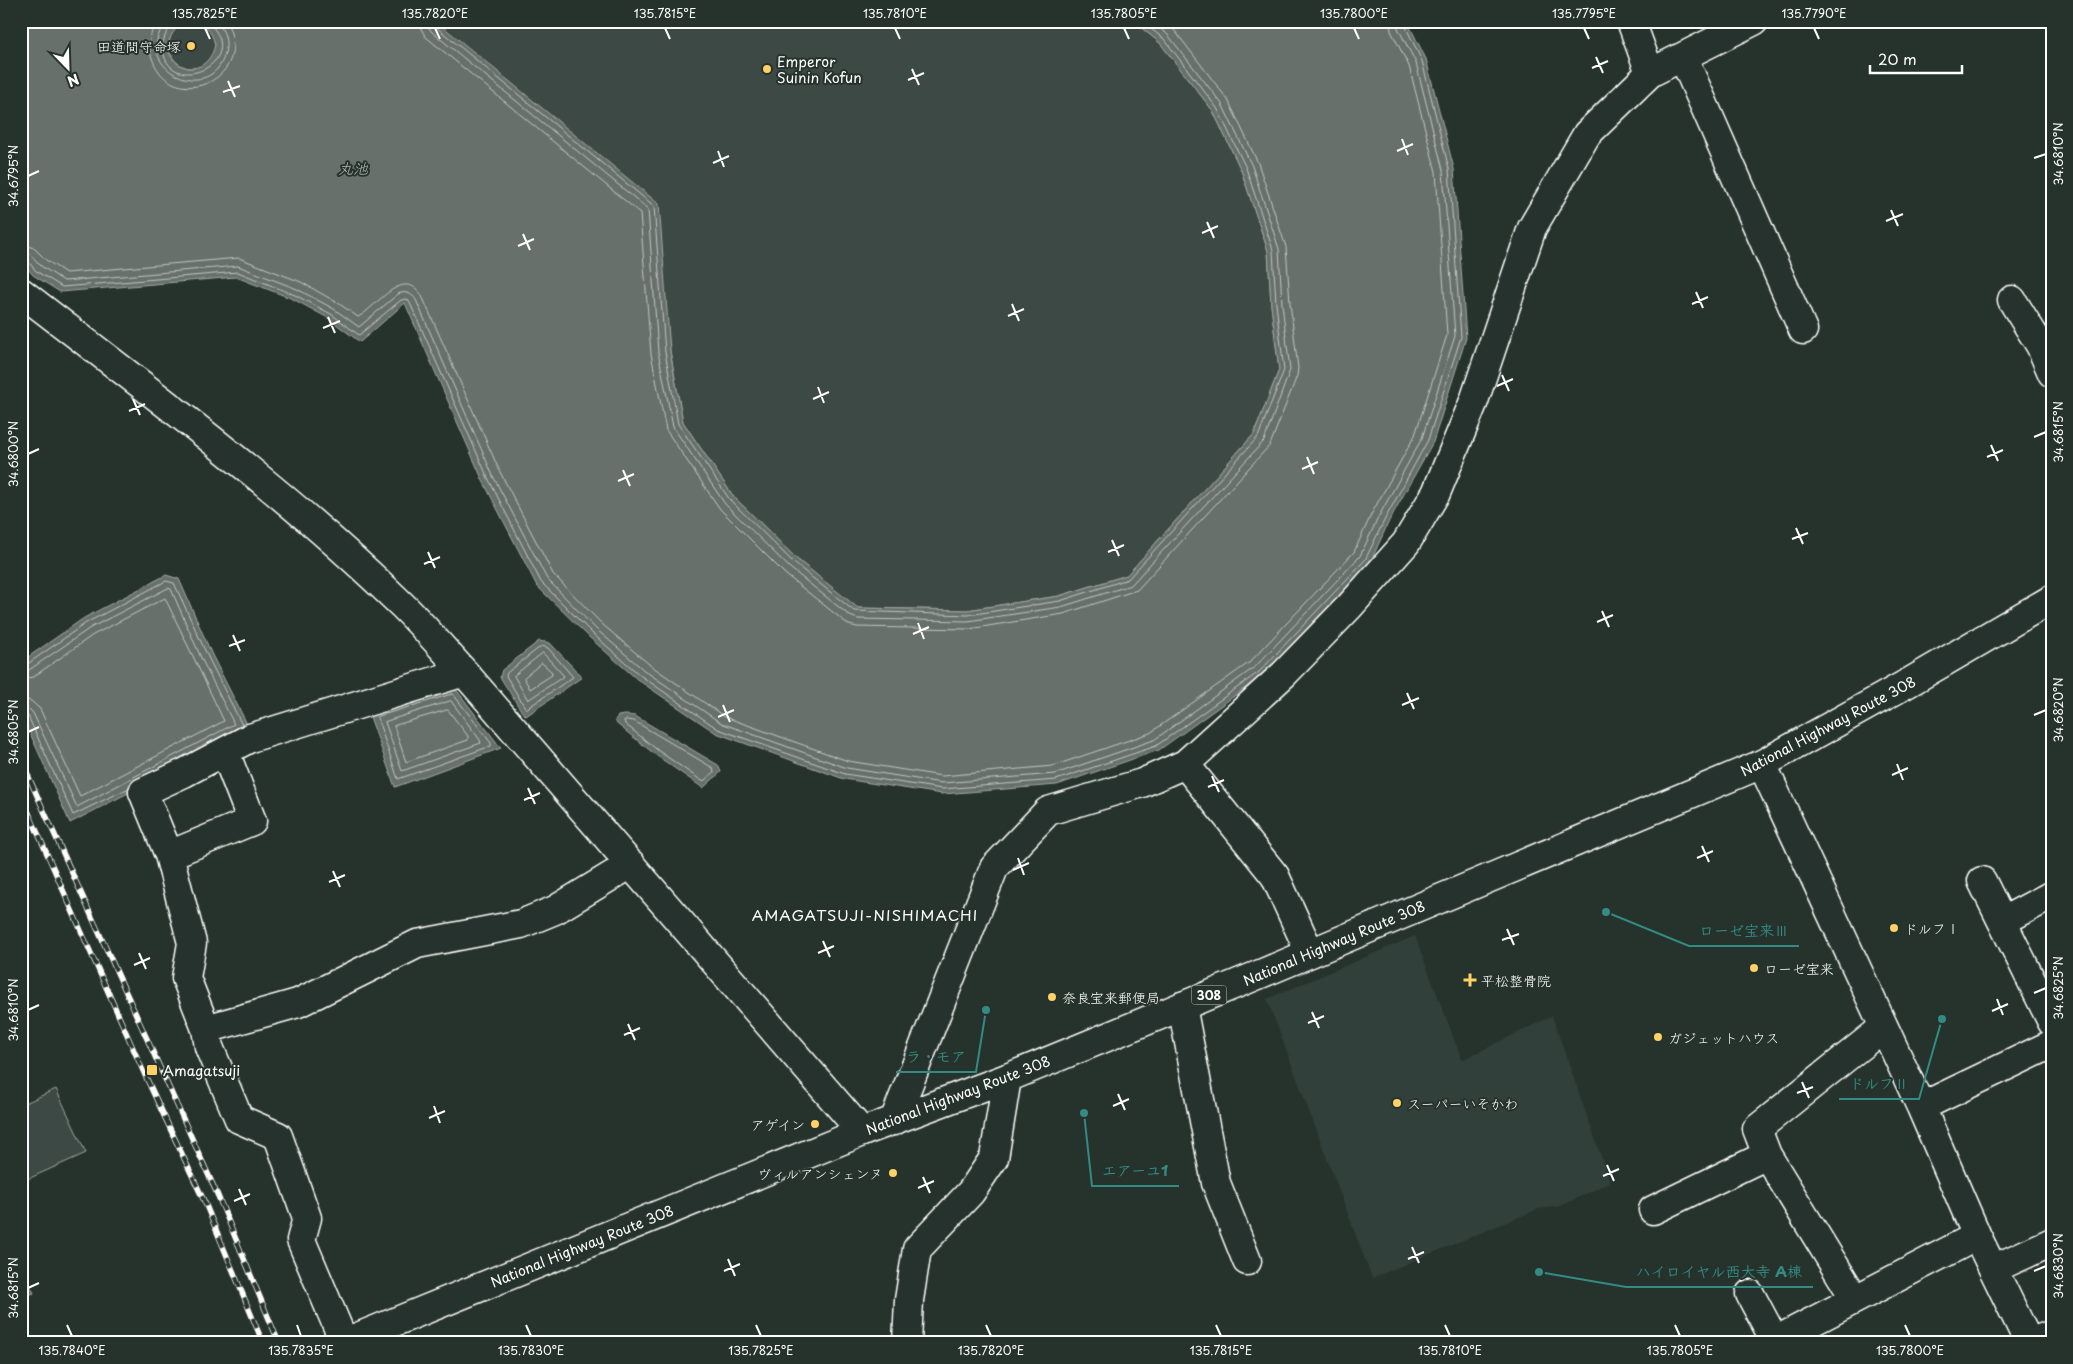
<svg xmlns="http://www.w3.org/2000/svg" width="2073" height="1364" font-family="'Playpen Sans','Klee One',sans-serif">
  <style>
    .built { fill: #333f3a }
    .green { fill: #3e4944; stroke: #9ea4a2 }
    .water { fill: #67706c; stroke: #a4a9a7; fill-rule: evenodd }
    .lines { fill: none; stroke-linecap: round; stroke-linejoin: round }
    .shore { stroke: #c2c6c4; stroke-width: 1 }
    .minor-casing { stroke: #fff; stroke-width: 31 }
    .highway-casing { stroke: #fff; stroke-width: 31 }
    .minor { stroke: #26332d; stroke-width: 28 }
    .highway { stroke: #26332d; stroke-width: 28 }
    .rail-casing { stroke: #fff; stroke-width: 5.5 }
    .rail { stroke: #26332d; stroke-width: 4; stroke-dasharray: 11; stroke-linecap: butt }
    .ticks { fill: none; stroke: #fff; stroke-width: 2 }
    .poi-dot { fill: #ffd166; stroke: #26332d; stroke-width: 2 }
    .labels { text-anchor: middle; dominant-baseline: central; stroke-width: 4; stroke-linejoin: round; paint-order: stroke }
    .shield { fill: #26332d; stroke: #bec2c0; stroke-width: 1 }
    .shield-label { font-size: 12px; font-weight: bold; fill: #fff }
    .poi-label { font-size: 14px; fill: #fff; stroke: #26332d; text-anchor: start }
    .street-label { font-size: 14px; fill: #fff; stroke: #26332d }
    .water-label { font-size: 15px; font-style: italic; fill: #b3b8b6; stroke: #26332d }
    .neighbourhood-label { font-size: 15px; letter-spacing: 1px; fill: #fff; stroke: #26332d }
    .leader { fill: none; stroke: #338b84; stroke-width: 2 }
    .callout-dot { fill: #338b84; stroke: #26332d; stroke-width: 2 }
    .callout-label { font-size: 15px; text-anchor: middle; font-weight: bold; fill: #338b84; stroke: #26332d; stroke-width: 4; stroke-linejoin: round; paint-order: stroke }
    .neatline { fill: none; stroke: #fff; stroke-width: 2 }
    .ticks-label { font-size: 12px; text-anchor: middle; fill: #fff }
  </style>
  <rect width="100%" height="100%" fill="#26332d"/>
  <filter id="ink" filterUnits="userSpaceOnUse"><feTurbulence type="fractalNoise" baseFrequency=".02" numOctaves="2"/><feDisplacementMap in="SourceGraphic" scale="10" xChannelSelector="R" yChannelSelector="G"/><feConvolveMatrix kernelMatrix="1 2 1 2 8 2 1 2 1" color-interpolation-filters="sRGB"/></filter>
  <g filter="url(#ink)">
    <!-- built -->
    <path class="built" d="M1415,936L1462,1060L1552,1016L1610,1182L1561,1206L1538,1209L1372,1278L1267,999Z"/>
    <!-- green -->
    <path class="green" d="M436,21H1133L1160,43L1213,111L1241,170L1268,251L1271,305L1279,370L1254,434L1127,575L1059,596L967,610L857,608L798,560L733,496L683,422L670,351L663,285Z
      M169 45a23 23 0 1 1 46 0a23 23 0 1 1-46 0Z
      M56,1089L86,1153L21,1182V1105Z"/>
    <!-- water -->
    <path class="water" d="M21,21H436L659,204L670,351L683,422L733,496L798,560L858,608L967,610L1059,596L1127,575L1254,434L1279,370L1271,305L1268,251L1241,170L1213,111L1160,43L1133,21H1407L1426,59L1454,169L1466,338L1433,442L1389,521L1370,563L1262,676L1159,750L1057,785L942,794L844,779L716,733L638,680L590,638L537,586L483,481L405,303L360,342L328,318L293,299L236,277L60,292L33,275L21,261ZM189,22C204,23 212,30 215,45C209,73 178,77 168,50C169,35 174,27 189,22Z
      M166,575L179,579L212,655L250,730L70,823L21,713V662L84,618Z
      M539,641L550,643L582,677L526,716L522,712L500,677L502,670Z
      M455,688L501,748L395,787L369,714Z
      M625,715L635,716L718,765L721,772L703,788L657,756L617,724L615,720L618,716Z
      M21,1268L34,1293L21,1298Z"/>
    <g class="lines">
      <!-- shore -->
      <path class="shore" d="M157,21C150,32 147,46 152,58C171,115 258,79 226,21
        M167,21C127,68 212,107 225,53C228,42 225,30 216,21
        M177,21C168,28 163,36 163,48C166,99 254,63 207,21
        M420,21L421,29L426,37L640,213L651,354L666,430L720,509L785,574L849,625L857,627L969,629L1063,614L1137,590L1270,445L1297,376L1298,368L1290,303L1286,247L1258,163L1228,100L1175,31L1163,21
        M427,21L428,27L432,32L648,209L658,352L673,427L725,504L790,568L850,616L858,619L968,621L1061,607L1131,585L1264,441L1290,370L1282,304L1279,249L1252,166L1222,104L1168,35L1151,21
        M433,21L436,27L654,206L665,352L678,424L730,500L794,563L854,611L968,615L1060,601L1128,579L1258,437L1284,370L1276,304L1273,250L1246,168L1217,108L1164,39L1141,21
        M21,244L34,248L46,260L66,273L239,258L301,282L338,303L358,317C376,308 403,265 422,296L500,472L553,574L602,624L650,665L725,717L848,761L942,776L1053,766L1150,733L1250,662L1354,552L1372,513L1415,435L1447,335L1436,172L1409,66L1391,31L1390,21
        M21,252L30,254L41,266L64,281L238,266L297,289L334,309L359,327L398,294C405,291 412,293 416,300L493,476L547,579L597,630L645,671L721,723L847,768L942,783L1055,774L1154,740L1255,667L1360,556L1379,516L1422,438L1455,336L1443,170L1416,63L1398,28L1397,21
        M21,258L26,259L36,271L62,287L238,272L295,295L331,314L359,335L401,300L407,299L410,303L488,478L541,582L593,634L641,676L718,729L845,774L942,789L1056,780L1156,746L1259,672L1365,560L1385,519L1428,440L1461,337L1449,169L1422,61L1403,21
        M542,646L548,648L573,677L526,709L506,676L507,673Z
        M543,653L564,676L528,700L514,676Z
        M542,663L552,672V675L530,689L524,678Z
        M21,666L26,665L86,623L166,581L174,583L208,657L242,725
        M21,672L29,670L90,628L168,588L171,589L202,660L234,724L77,807L33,713L28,708L21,707
        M21,679L33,677L93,635L165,598L224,721L80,796L40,709L31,701L21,699
        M453,694L491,743V746L398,779L377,717Z
        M451,701L480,740L481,743L402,771L385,722Z
        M448,710L468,736V740L406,762L394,726Z
        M21,713L28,716L73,815L129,788
        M627,720L634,721L713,768L714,772L705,780L702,781L660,752L625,724L624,721Z"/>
      <defs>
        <path id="minor" d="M1631,21L1650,73
          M1683,57L1803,330
          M21,292C150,392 283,489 400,603C423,625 443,649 464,672L862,1132
          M2012,300L2040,345L2052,373
          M1185,764L1275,876L1310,953
          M1762,764L1921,1107L1977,1236L2029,1343
          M169,855L252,821L225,752
          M1982,881L2052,1022
          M2003,921L2052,895
          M1182,1006L1216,1183L1247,1261
          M206,1029L298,1003L417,944L521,924L555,910L631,864
          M1921,1107L2052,1044
          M894,1121L994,868L1048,811L1142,783L1185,764L1284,674L1349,607L1406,543L1436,493L1474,401L1532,228L1587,134L1650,73L1754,21
          M1653,1210L1767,1155
          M1993,1269L2052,1242
          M1750,1294L1775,1341L1977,1236
          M1855,1299L1767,1155L1757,1129L1884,1027
          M344,1342L301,1240L307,1218L278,1136L239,1119L209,1047L206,1029L186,978L192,943L169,855L143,792L184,773L250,738L464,672
          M907,1343L909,1300L917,1249L971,1192L994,1158L1007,1078
          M2030,1343L2052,1334"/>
        <path id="highway" d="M343,1343L862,1132L1007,1078L1258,975L1762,764L1908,683L2052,599"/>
      </defs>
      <!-- minor casing -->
      <use href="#minor" class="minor-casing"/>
      <!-- highway casing -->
      <use href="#highway" class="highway-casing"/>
      <!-- minor -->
      <use href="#minor" class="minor"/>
      <!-- highway -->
      <use href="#highway" class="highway"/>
      <defs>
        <path id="rail" d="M21,760L218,1196L279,1343
          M21,795L144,1073L205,1203L263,1343"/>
      </defs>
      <!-- rail casing -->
      <use href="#rail" class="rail-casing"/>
      <!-- rail -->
      <use href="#rail" class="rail"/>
    </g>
  </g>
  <!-- ticks -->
  <path class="ticks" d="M205,28L210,39M435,28L440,39M665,28L670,39M895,28L900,39M1124,28L1129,39M1354,28L1359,39M1584,28L1589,39M1814,28L1819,39M1596,57L1603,73M1592,68L1608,61M912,69L919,85M908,80L924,73M228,81L235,97M223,92L240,86M1402,139L1408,155M718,151L724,167M1397,151L1413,144M2034,158L2046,154M713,163L729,156M28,176L39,171M1891,210L1898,226M1886,221L1903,214M1207,222L1214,238M1202,233L1218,226M523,234L530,250M518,246L534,239M1696,292L1703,308M1012,304L1019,321M1692,304L1708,297M1008,316L1024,309M328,317L335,333M323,328L340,321M1502,375L1509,391M1497,386L1513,379M818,387L824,403M133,399L140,415M813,399L829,392M129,411L145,404M2034,437L2046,432M1991,445L1998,461M28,454L39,449M1307,457L1314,474M1987,457L2003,450M1302,469L1318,462M623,470L630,486M618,481L634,474M1796,528L1803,544M1792,539L1808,533M1112,540L1119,556M428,552L435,568M1108,552L1124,545M424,564L440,557M1602,611L1609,627M1597,622L1613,615M918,623L924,639M913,634L929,627M233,635L240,651M229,646L245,640M1407,693L1414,709M723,705L730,722M1402,705L1419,698M2034,715L2046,710M718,717L734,710M28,732L39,727M1897,764L1903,780M1892,775L1908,768M1212,776L1219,792M1208,787L1224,780M528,788L535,804M524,800L540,793M1702,846L1709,862M1018,858L1024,875M1697,858L1713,851M1013,870L1029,863M333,871L340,887M329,882L345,875M1507,929L1514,945M1502,940L1519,934M823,941L830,957M139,953L146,969M818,953L834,946M134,965L150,958M2034,993L2046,988M1997,999L2003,1015M28,1010L39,1005M1992,1011L2008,1004M1312,1012L1319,1028M1308,1023L1324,1016M628,1024L635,1040M624,1035L640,1028M1802,1082L1809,1098M1797,1093L1813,1087M1118,1094L1125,1110M434,1106L440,1123M1113,1106L1129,1099M429,1118L445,1111M1607,1165L1614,1181M1603,1176L1619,1169M923,1177L930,1193M918,1188L934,1181M239,1189L246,1205M234,1201L250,1194M1412,1247L1419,1263M728,1259L735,1276M1408,1259L1424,1252M724,1271L740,1264M2034,1271L2046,1266M28,1288L39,1283M67,1325L72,1336M297,1325L301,1336M526,1325L531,1336M756,1325L761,1336M986,1325L991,1336M1216,1325L1221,1336M1445,1325L1450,1336M1675,1325L1680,1336M1905,1325L1910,1336"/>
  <!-- markers -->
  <g class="poi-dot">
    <circle cx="191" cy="46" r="5"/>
    <circle cx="767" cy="69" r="5"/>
    <circle cx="1894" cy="928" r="5"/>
    <circle cx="1754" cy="968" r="5"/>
    <path d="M1467.5 972.5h5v5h5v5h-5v5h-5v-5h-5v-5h5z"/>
    <circle cx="1052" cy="997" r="5"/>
    <circle cx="1658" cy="1037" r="5"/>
    <rect x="146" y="1064" width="12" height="12" rx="2.5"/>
    <circle cx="1397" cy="1103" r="5"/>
    <circle cx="815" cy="1124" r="5"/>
    <circle cx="893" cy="1173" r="5"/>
  </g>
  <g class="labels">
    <!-- shield labels -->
    <rect class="shield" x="1191.5" y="985.5" width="35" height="19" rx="4"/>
    <g class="shield-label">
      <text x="1209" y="995">308</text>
    </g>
    <!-- poi labels -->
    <g class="poi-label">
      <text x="181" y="46" text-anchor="end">田道間守命塚</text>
      <text x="777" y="61">Emperor<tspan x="777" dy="16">Suinin Kofun</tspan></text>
      <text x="1904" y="928">ドルフⅠ</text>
      <text x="1764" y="968">ローゼ宝来</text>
      <text x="1481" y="980">平松整骨院</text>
      <text x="1062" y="997">奈良宝来郵便局</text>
      <text x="1668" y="1037">ガジェットハウス</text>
      <text x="163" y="1070">Amagatsuji</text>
      <text x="1407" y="1103">スーパーいそかわ</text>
      <text x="805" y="1124" text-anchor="end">アゲイン</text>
      <text x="883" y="1173" text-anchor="end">ヴィルアンシェンヌ</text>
    </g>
    <!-- street labels -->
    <g class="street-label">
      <text transform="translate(1828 726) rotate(-28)">National Highway Route 308</text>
      <text transform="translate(1334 943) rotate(-23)">National Highway Route 308</text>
      <text transform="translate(958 1095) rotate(-21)">National Highway Route 308</text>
      <text transform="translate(582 1246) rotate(-22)">National Highway Route 308</text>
    </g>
    <!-- water labels -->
    <g class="water-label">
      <text x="353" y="167">丸池</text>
    </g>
    <!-- neighbourhood labels -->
    <g class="neighbourhood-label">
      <text x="865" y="914">AMAGATSUJI-NISHIMACHI</text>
    </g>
  </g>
  <!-- callouts -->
  <path class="leader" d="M1606 912L1689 946H1799M986 1010L976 1072H896M1942 1019L1919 1099H1839M1084 1113L1092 1186H1179M1539 1272L1626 1287H1813"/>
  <g class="callout-dot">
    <circle cx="1606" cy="912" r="5"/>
    <circle cx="986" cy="1010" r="5"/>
    <circle cx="1942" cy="1019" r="5"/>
    <circle cx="1084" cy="1113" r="5"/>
    <circle cx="1539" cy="1272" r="5"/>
  </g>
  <g class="callout-label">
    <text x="1744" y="936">ローゼ宝来Ⅲ</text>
    <text x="936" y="1062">ラ・モア</text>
    <text x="1879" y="1089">ドルフⅡ</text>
    <text x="1135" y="1176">エアーユ1</text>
    <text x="1719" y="1277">ハイロイヤル西大寺 A棟</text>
  </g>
  <!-- margin -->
  <rect width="2073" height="1364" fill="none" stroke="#26332d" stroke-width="55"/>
  <!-- north arrow -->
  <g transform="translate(68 68) rotate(157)" stroke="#26332d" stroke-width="4" paint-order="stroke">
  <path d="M0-4L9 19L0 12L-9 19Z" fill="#ffffff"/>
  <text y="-8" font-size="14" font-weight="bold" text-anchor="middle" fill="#ffffff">N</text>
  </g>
  <!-- scale -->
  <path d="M1870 65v8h92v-8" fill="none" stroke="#ffffff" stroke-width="2.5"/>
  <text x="1878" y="65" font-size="15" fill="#ffffff" stroke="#26332d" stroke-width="4" paint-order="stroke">20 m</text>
  <rect x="28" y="28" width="2018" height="1308" class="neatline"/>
  <g class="ticks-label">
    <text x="205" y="18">135.7825°E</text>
    <text x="435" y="18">135.7820°E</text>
    <text x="665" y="18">135.7815°E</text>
    <text x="895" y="18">135.7810°E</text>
    <text x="1124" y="18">135.7805°E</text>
    <text x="1354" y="18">135.7800°E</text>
    <text x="1584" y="18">135.7795°E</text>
    <text x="1814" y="18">135.7790°E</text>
    <text transform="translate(2059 154) rotate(-90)" y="4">34.6810°N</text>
    <text transform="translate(14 176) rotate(-90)" y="4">34.6795°N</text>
    <text transform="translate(2059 432) rotate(-90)" y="4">34.6815°N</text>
    <text transform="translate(14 454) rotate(-90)" y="4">34.6800°N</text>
    <text transform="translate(2059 710) rotate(-90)" y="4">34.6820°N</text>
    <text transform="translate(14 732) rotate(-90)" y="4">34.6805°N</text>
    <text transform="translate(2059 988) rotate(-90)" y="4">34.6825°N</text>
    <text transform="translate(14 1010) rotate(-90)" y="4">34.6810°N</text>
    <text transform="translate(2059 1266) rotate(-90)" y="4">34.6830°N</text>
    <text transform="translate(14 1288) rotate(-90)" y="4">34.6815°N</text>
    <text x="72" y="1355">135.7840°E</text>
    <text x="301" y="1355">135.7835°E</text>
    <text x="531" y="1355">135.7830°E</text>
    <text x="761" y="1355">135.7825°E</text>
    <text x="991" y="1355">135.7820°E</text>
    <text x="1221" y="1355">135.7815°E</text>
    <text x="1450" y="1355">135.7810°E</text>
    <text x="1680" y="1355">135.7805°E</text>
    <text x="1910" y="1355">135.7800°E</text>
  </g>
</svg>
